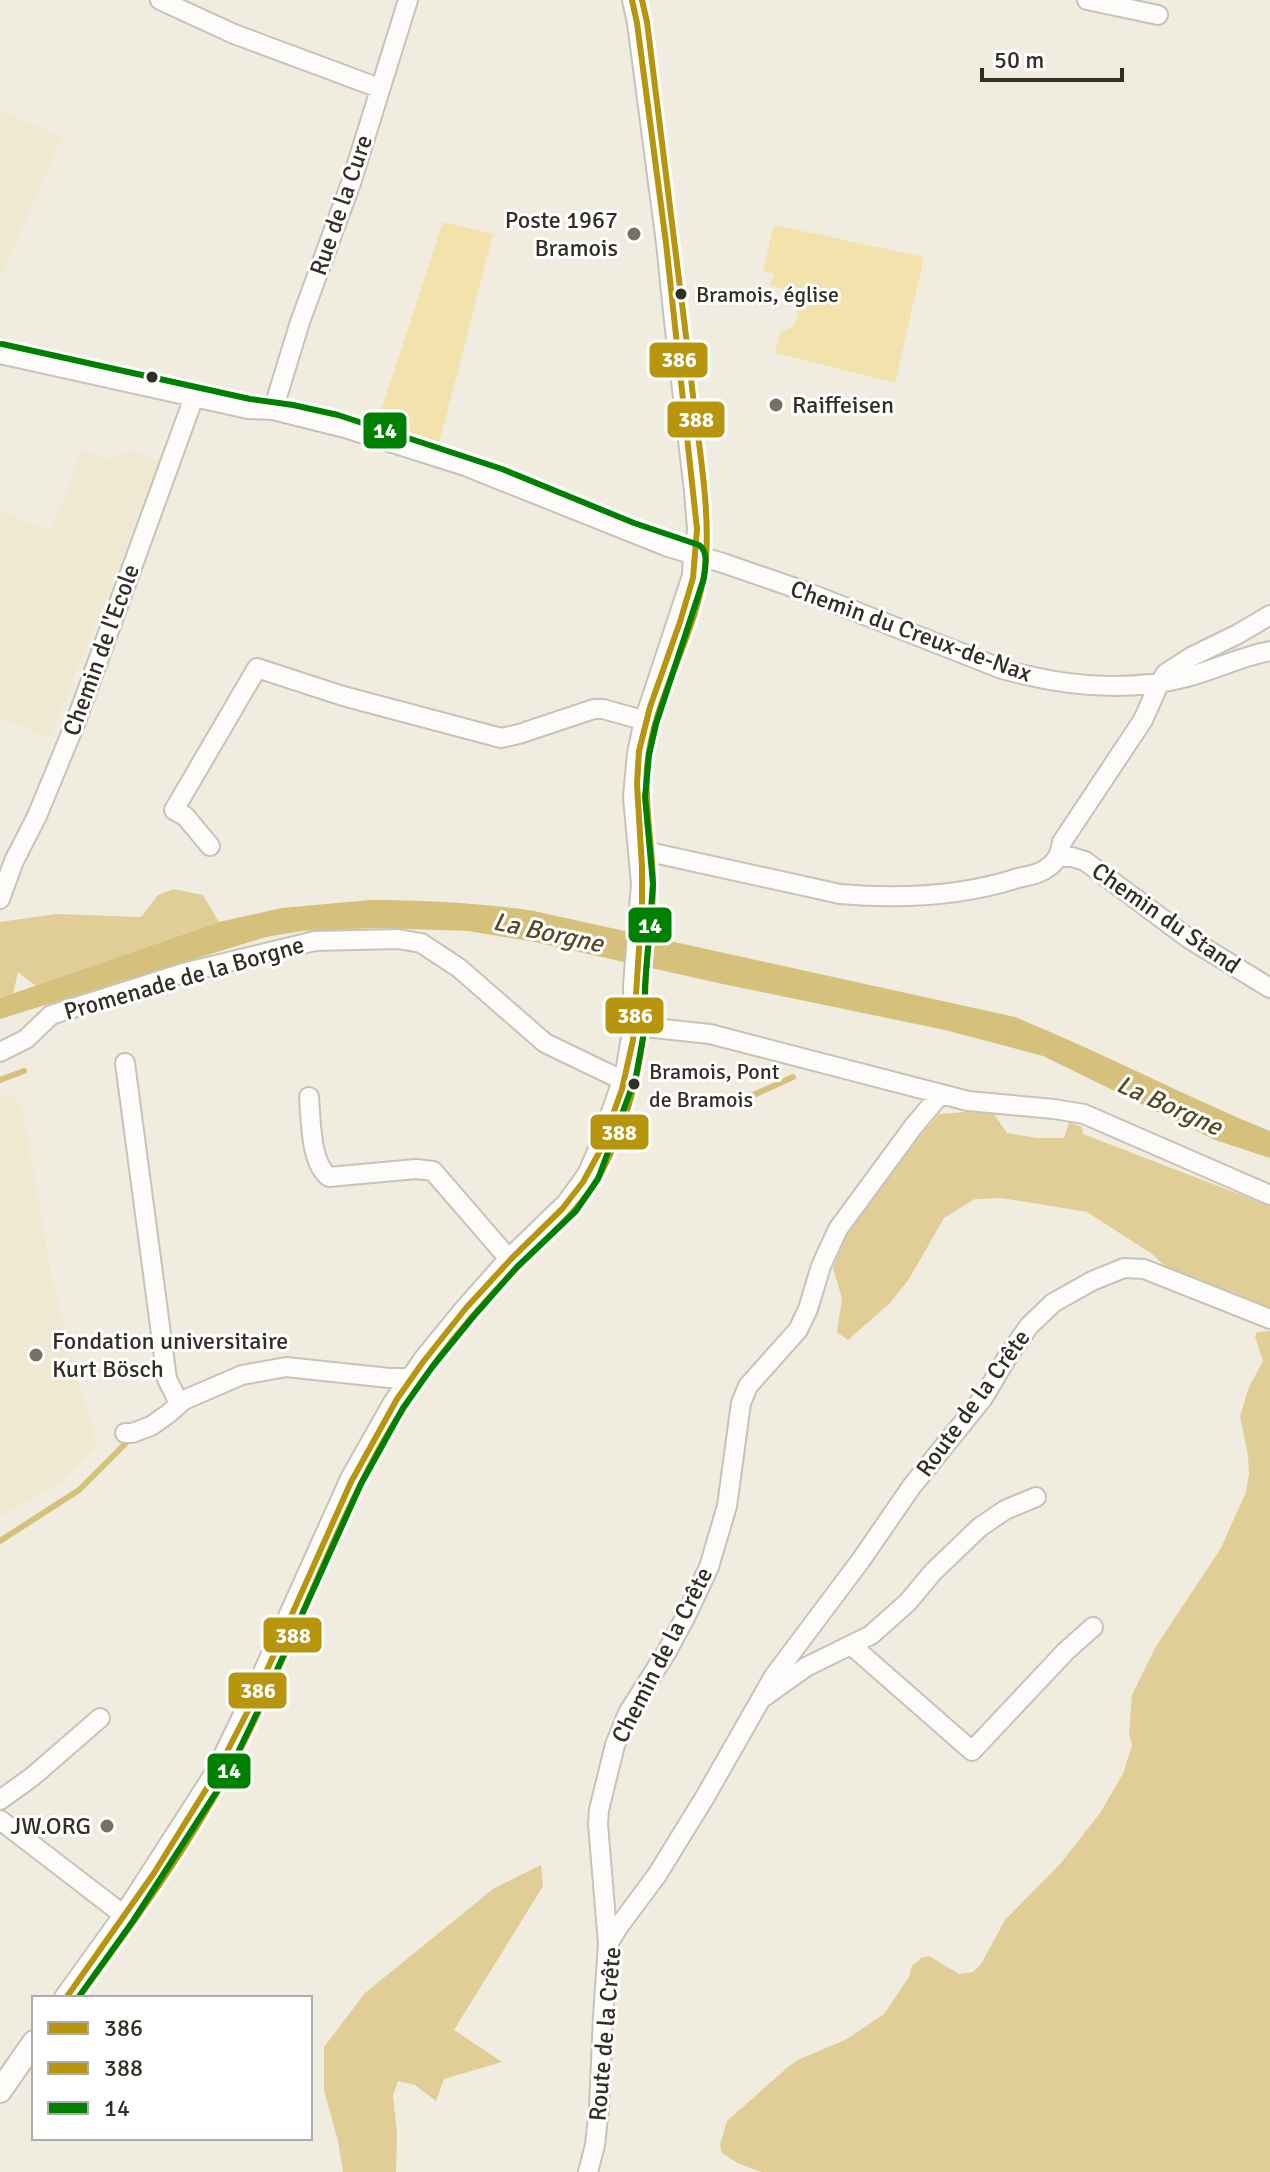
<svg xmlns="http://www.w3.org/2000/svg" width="1270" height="2172" font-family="Signika,sans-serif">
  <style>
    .built { fill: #f0e9d1 }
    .green { fill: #f4e2ac }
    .forest { fill: #e1ce96 }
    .water { fill: #d6c17c }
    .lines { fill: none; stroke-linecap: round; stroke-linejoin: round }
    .stream { stroke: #d6c17c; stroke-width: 6 }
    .minor-casing { stroke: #c6c3b9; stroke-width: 22 }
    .tertiary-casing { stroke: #c6c3b9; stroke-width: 26 }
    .minor { stroke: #fdfcfa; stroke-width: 18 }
    .tertiary { stroke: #fdfcfa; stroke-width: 22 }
    .bus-1-casing { stroke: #fff; stroke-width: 12 }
    .bus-2-casing { stroke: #fff; stroke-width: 12 }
    .bus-3-casing { stroke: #fff; stroke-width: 12 }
    .bus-1 { stroke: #b7950d; stroke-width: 6 }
    .bus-2 { stroke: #b7950d; stroke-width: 6 }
    .bus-3 { stroke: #008000; stroke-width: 6 }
    .poi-dot { fill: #747166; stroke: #fff; stroke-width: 3 }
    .bus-dot { fill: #322f25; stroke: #fff; stroke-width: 3 }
    .labels { text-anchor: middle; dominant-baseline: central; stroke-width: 6; stroke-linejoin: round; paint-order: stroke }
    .bus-label { font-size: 22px; fill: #322f25; stroke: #fff; text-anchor: start }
    .street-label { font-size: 24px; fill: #322f25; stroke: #fff }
    .poi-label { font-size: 24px; fill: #322f25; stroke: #fff; text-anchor: end }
    .water-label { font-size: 26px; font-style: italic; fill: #574b23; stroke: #fff }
    .line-badge { stroke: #fff; stroke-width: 3 }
    .badge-label { font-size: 22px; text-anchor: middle; font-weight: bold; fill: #fff }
  </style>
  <rect width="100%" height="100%" fill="#f0ecdf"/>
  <!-- built -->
  <path class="built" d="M0,111L62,137L0,278Z
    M82,450L107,459L134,451L160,463L50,738L0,717V511L51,531Z
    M11,1093L23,1113L53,1284L97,1446L60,1482L0,1517V1096Z"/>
  <!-- green -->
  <path class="green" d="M443,222L493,234L439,444L377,423Z
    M774,225L924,257L895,383L775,353L780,332C803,327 803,305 782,298L784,289L770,286L774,274L763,271Z"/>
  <!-- forest -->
  <path class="forest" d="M173,889L203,895L219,922L36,986L18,972L13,994L0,998V922L56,914L141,917L158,895Z
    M991,1110L1007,1133L1037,1138H1064L1069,1122L1082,1127L1083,1134L1270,1206V1308L1172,1273L1152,1254L1087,1212L1002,1198L975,1199L944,1218L909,1279L890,1303L848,1340L837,1332L842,1298L833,1268L848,1231L887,1174L939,1114Z
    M1270,1331V2172H762L739,2164L722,2153L720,2145L727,2121L789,2066L800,2059L847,2039L884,2014L909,1977L912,1966L921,1958L929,1956L959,1974L973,1972L981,1964L1005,1920L1061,1863L1100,1813L1123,1774L1132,1745L1129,1734L1132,1695L1155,1648L1221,1548L1246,1492L1249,1473L1248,1456L1240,1416L1249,1387L1263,1361L1255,1336L1257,1332Z
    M541,1865L543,1886L454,2030L502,2062L444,2079L436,2101L415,2085L398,2081L393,2095L397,2133L396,2172H343L338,2141L324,2090V2047L365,1993L493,1889Z"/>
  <!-- water -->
  <path class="water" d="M370,900C425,900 479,903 534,911L1015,1017C1101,1052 1184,1096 1270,1131V1158L1215,1140L1043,1056L945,1030L718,983L535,942L468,931L377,928L302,931L266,937L0,1019V998L219,922L282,908Z"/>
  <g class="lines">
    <!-- stream -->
    <path class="stream" d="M0,1080L24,1071
      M716,1101L745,1099L793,1077
      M0,1541L79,1490L125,1444"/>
    <defs>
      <path id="minor" d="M160,0L234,34L379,88
        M632,0L637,23L666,243L674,321L694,491L697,529L695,554
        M1087,0L1158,15
        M0,354L248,409L273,410L345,428L465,466L668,547L723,563L801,590L1002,669C1062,686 1126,693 1187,677C1215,670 1241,656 1270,651
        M273,410L300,322L351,183L408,0
        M210,846L185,816L174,810L257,668L343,696L501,738L519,734L594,709H603L646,721
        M640,850L840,894C900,899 960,897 1018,878C1027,876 1040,874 1047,868C1057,862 1060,853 1062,842L1143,720L1159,684L1166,673L1191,657L1238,634L1270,615
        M1059,857H1072L1085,861L1188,938L1270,988
        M0,899L14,861L37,816L75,724L194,397
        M635,1026L710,1034L968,1101L1054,1109L1084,1114L1270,1195
        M0,1052L26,1039L51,1015L183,973L315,941L398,939L421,943L459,968L545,1043L624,1081
        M125,1063L167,1379L179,1403
        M309,1097C311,1119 310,1163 329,1177L416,1169L433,1171L510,1260
        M125,1433H132L151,1426L168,1414L184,1400L242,1375L286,1367L389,1378H411
        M851,1645L972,1751L1066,1651L1093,1627
        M764,1697L806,1667L871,1635L908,1602L933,1572L980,1527L1005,1510L1036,1497
        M0,1800L32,1777L100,1718
        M0,1820L125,1916
        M608,1944L598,1824L599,1810L615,1745L628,1713L666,1653L686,1616L709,1567L727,1506L741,1403L748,1386L798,1330L808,1309L821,1266L838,1229L913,1127L940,1095
        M588,2172L595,2145L599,2108L603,2016L608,1944L619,1926L657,1875L705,1797L774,1676L861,1560L912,1486L983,1398L1008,1356L1029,1326L1053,1303L1092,1281L1124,1268L1144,1269L1270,1319"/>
      <path id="tertiary" d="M66,1998L125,1916L217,1773L258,1688L352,1479L395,1403L425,1360L465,1311L510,1260L568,1204L589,1175L599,1152L627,1073L635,1026V986L643,884L635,797L639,753L646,721L694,576L695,554
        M0,2091L34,2042"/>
    </defs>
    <!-- minor casing -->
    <use href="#minor" class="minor-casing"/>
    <!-- tertiary casing -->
    <use href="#tertiary" class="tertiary-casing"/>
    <!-- minor -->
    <use href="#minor" class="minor"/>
    <!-- tertiary -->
    <use href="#tertiary" class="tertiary"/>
    <defs>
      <path id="bus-1" d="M66,1998L154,1873L215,1775L254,1699L351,1482L397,1399L423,1362L466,1308L512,1258L562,1209L583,1182L600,1151L622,1089L633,1040L642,904V867L637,784L639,751L650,707L680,622L693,578L697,529L666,243L637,23L632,0"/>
      <path id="bus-2" d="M78,1998C138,1917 198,1834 243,1744C292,1647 327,1544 379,1449C414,1386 459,1328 509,1276C541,1242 580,1213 602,1171C623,1131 638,1082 643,1037C645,1016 645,994 646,972C648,944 653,915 653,886C653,846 644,807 647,767C653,695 700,632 706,559C710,505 698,442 692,387C678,265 663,143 647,22L642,0"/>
      <path id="bus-3" d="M2,344L250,399L293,405L338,415L502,469L634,523L699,545C709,552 705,567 704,578L656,724L649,755L645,797L653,884L645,986V1027L636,1076L598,1179L576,1211L517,1267L473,1317L433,1366L403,1408L361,1484L267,1692L226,1777L133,1921L78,1998"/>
    </defs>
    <!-- bus-1 casing -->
    <use href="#bus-1" class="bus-1-casing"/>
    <!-- bus-2 casing -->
    <use href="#bus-2" class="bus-2-casing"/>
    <!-- bus-3 casing -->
    <use href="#bus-3" class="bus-3-casing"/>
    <!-- bus-1 -->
    <use href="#bus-1" class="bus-1"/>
    <!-- bus-2 -->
    <use href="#bus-2" class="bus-2"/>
    <!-- bus-3 -->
    <use href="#bus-3" class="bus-3"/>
  </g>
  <!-- markers -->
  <g class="poi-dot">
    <circle cx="634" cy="234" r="8"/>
    <circle cx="776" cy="405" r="8"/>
    <circle cx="36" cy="1355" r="8"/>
    <circle cx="107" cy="1826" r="8"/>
  </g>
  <g class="bus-dot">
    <circle cx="681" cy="294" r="7"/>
    <circle cx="152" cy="377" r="7"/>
    <circle cx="634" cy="1084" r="7"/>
  </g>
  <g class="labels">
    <!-- bus labels -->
    <g class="bus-label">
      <text x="696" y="294">Bramois, église</text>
      <text x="649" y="1071">Bramois, Pont<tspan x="649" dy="28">de Bramois</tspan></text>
    </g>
    <!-- street labels -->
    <g class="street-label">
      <text transform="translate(341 205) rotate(-71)">Rue de la Cure</text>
      <text transform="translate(911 631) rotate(20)">Chemin du Creux-de-Nax</text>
      <text transform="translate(101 650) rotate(-70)">Chemin de l'Ecole</text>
      <text transform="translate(1166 918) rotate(35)">Chemin du Stand</text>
      <text transform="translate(184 978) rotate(-16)">Promenade de la Borgne</text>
      <text transform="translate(973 1403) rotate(-54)">Route de la Crête</text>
      <text transform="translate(662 1655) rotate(-63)">Chemin de la Crête</text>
      <text transform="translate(605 2034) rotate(-85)">Route de la Crête</text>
    </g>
    <!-- poi labels -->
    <g class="poi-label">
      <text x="618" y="220">Poste 1967<tspan x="618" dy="28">Bramois</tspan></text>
      <text x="792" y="405" text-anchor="start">Raiffeisen</text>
      <text x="52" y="1341" text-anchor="start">Fondation universitaire<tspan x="52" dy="28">Kurt Bösch</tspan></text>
      <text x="91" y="1826">JW.ORG</text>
    </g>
    <!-- water labels -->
    <g class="water-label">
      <text transform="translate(548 933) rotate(12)">La Borgne</text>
      <text transform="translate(1169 1106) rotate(24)">La Borgne</text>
    </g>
  </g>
  <g class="line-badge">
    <rect x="648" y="341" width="61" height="38" rx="8" fill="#b7950d"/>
    <rect x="666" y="400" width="60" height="39" rx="8" fill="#b7950d"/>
    <rect x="362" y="411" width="46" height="39" rx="8" fill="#008000"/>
    <rect x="627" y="906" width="46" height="38" rx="8" fill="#008000"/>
    <rect x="604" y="996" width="61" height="39" rx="8" fill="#b7950d"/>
    <rect x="589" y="1113" width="61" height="38" rx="8" fill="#b7950d"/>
    <rect x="262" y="1616" width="61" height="38" rx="8" fill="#b7950d"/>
    <rect x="227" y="1671" width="61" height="39" rx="8" fill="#b7950d"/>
    <rect x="206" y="1752" width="46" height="38" rx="8" fill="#008000"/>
  </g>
  <g class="badge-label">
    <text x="679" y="367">386</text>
    <text x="696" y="427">388</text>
    <text x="385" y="438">14</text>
    <text x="650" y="933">14</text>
    <text x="635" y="1023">386</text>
    <text x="619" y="1140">388</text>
    <text x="293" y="1643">388</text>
    <text x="258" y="1698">386</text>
    <text x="229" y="1778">14</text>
  </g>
  <!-- legend -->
  <rect x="32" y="1996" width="280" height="144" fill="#ffffff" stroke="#adaca8" stroke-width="2"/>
  <rect x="48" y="2022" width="40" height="12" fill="#b7950d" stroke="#adaca8" stroke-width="2"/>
  <text x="104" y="2036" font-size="24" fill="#322f25">386</text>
  <rect x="48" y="2062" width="40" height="12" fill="#b7950d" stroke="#adaca8" stroke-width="2"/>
  <text x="104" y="2076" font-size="24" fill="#322f25">388</text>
  <rect x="48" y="2102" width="40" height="12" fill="#008000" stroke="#adaca8" stroke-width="2"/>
  <text x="104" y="2116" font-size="24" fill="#322f25">14</text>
  <!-- scale -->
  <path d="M982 68v12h140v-12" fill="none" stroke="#322f25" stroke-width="4"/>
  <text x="994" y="68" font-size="24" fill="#322f25" stroke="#ffffff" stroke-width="6" paint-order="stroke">50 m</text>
</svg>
